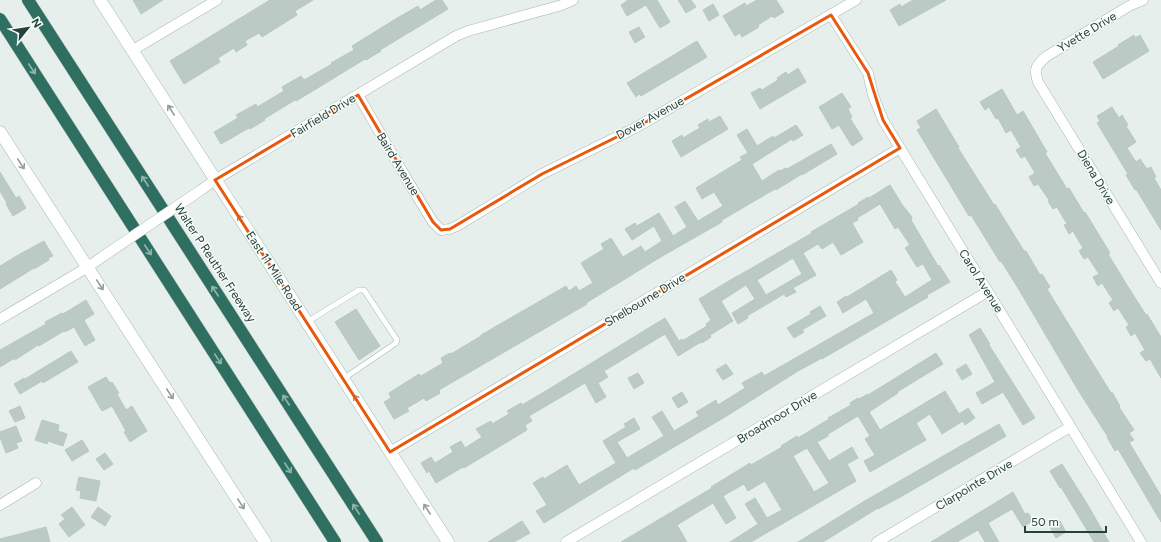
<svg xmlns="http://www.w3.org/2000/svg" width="1161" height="542" font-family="Figtree,sans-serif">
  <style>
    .building { fill: #bbcac4; stroke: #b8c9c2; fill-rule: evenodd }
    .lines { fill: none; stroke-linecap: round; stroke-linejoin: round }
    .lane-casing { stroke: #a8b8b2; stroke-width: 6 }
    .street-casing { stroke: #a8b8b2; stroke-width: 11 }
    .secondary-casing { stroke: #a4bbb3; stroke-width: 13 }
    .highway-casing { stroke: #c2cac8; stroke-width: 13 }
    .lane { stroke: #fff; stroke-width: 5 }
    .street { stroke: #fff; stroke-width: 10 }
    .secondary { stroke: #fff; stroke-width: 12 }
    .highway { stroke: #2f6f62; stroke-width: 12 }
    .street-bridge-casing { stroke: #a8b8b2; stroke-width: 11; stroke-linecap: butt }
    .street-bridge { stroke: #fff; stroke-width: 10 }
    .oneway { stroke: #93b5ae }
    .oneway2 { stroke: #92a09c }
    .marked { fill: none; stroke: #e8590c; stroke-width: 3; stroke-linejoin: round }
    .labels { text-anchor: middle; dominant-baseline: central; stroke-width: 3; stroke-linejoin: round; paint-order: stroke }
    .street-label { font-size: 12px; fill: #24423a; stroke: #f7fbf9 }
  </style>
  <rect width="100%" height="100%" fill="#e6efeb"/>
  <!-- building -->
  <path class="building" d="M133,0H163L141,14Z
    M270,0H313L295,11L297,15L262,37L259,33L245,41L247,45L236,52L234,48L218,58L220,62L184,84L170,61Z
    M436,0H442L448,9L380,50L381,51L366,60L365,59L316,89L296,101L295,100L264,119L265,120L250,129L249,128L221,144L214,132L238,118L236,115L256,104L257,107L284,91L282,87L301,76L304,80L332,64L331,63L354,50L352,46L394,20L418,6L420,10Z
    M628,0H657L670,22L660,28L646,5L627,16L621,5Z
    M678,0H691L696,7L686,13Z
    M757,0H776L784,12L774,18L772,16L758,25L759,27L742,37L740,33L735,36L723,16L745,3L746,6Z
    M913,0H946L899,26L890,10L900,4L901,7Z
    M713,4L719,15L709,21L703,10Z
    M639,27L645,37L635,43L629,32Z
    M1134,35L1135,38L1140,35L1149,51L1103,79L1093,62L1119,46L1118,45Z
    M697,41L707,57L641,96L639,94L636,97L627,83Z
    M798,68L806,82L760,109L751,93L760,88L762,90L778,80L777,78L786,72L788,75Z
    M1002,89L1017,115L1023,111L1047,152L1045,153L1067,189L1069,188L1084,213L1085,212L1110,253L1108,254L1130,290L1146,315L1147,314L1161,337V378L1150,359L1146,361L1140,353L1145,350L1135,333L1131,336L1126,327L1129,325L1118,308L1114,311L1109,303L1113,300L1102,283L1098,286L1093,277L1099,274L1088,257L1084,259L1079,251L1083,248L1073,231L1069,234L1064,225L1067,224L1057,207L1053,209L1048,201L1049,200L1038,184L1034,186L1029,177L1035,173L1025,156L1021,158L1016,150L1021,147L1011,130L1006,133L998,118L996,119L989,107L985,110L980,102Z
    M842,93L851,107L848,109L852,117L850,118L863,139L852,146L839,125L832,129L819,107Z
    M1112,107L1119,118L1122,115L1128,125L1126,126L1136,142L1127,148L1136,162L1140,159L1147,169L1151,167L1156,177L1154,178L1161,190V230L1136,189L1135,190L1126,175L1128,174L1097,123L1100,121L1097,116Z
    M936,109L959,147L958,148L994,205L995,204L1024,251H1026L1040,275L1042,274L1050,287L1047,289L1090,359L1111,393L1112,392L1120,406L1119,407L1134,430L1129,433L1134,440L1129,442L1161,496V522L1118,449L1115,451L1107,437H1108L1078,390L1018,288L1001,261L1000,262L971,215L969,216L917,130L921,128L917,121Z
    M720,116L728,129L681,157L672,141L682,135L683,138L700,128L698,125L708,119L709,122Z
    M796,125L803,135L793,141L792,139L752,164L762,181L779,170L780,171L786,168L787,169L831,144L837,154L802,175V174L776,190L775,189L722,220V222L659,258L586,303L587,304L439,390L440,393L426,401L424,398L407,408L409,411L394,419L384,402L391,398L389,393L419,374L421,376L443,363L441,358L450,353L451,354L481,336V335L566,286L569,291L576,286L579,291L593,283L581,263L604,249L601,244L611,238L623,257L641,246L645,252L662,241L654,226L632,240L625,229L635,223L637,226L659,213L673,236L687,227L675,207L685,201L698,221L723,206L714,192L702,199L696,188L742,160L740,157L748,153L737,135L747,129L757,146L773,136L774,138Z
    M0,172L16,198L19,196L26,208L13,216L6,204L7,203L0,191Z
    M890,185L903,206L912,217L911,220L918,232L938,266L939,265L950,282L927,295L928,297L822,359V358L798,371L725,417L635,470L634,468L544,523L536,511L547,505L533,483L543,477L544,479L567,465L579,485L616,463L603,441L626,427L624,424L634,418L640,429L617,442L627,458L664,436L652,417L662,411L674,431L699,416L696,412L716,400L718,405L745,388L742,383L762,372L764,376L874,313L866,299L843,313L837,302L846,296L847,297L891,270L897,280L895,282L905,297L932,280L923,264L917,267L905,248L910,245L898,227L895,229L880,204L857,218L858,220L852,223L863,242L841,255L833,242L822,249L818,244L803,253L816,275L793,288L796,292L786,297L784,294L747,316L748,318L738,324L732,313L755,299L746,285L721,301L733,321L710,335L711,337L702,343L701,342L678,356L665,334L604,371L608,377L598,383L606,397L596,403L585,383L529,416L532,421L525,425L527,430L464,468L463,467L436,483L429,471L427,473L421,463L431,457L435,463L453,452L450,447L461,441L465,448L482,437L476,429L491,421L492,424L509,414L507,411L521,403L522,405L549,389L665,318L679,341L682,339V341L707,326L706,324L711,320L699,299L737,276H738L812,233L811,232L859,204L858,203L868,197L869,198ZM793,258L802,274L766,295L757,280Z
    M44,241L53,256L48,258L49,260L34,269V268L0,289V266L20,254Z
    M86,300L94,314L84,320L95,340L85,346L74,327L65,332L64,331L39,346L38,345L15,360V358L0,367V350L46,324L45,322L62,313L63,314Z
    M820,306L826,316L802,330L804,332L794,338L787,328L811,314L810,312Z
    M356,309L380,346L359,360L335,322Z
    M980,328L990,344L989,345L1035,418L1023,425L1003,392L982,404L976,393L995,382L969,335Z
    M71,351L78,362L43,383L42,381L20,394L14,384L24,378L25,379Z
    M936,353L943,364L897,392L898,393L869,412L880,430L945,391L959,414L968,408L975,418L965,425L963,421L942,434L930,414L916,423L926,440L870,472L864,461L875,455L865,439L870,436L858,416L828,434V436L817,442L829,461L852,447L858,458L847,464L856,481L751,542H730L758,524L745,504L755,498L767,518L782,510L765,481L748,491L744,484L723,496L736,518L726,524L713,503L677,525L687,542H621L712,488L711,487L750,463L751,465L782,447L781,446L797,436L798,438L829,419L828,418L851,405L850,403L858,398L859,399L868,394V395ZM807,448L829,483L814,492L793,456Z
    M726,364L733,374L723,380L716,370Z
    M966,364L972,374L962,380L956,370Z
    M638,373L644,383L634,389L628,378Z
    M106,377L110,383L112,382L119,393L117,394L126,410L132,406L147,431L130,442L124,432L126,431L112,406L102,411L88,387Z
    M682,392L688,402L678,408L672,398Z
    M20,406L25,418L15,422L9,411Z
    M42,420L59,425L58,431L67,434L63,446L48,441L47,444L35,440Z
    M999,424L1006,436L996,442L902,496L878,509V508L823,542H798L863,502Z
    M16,426L22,441L16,443L18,448L6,453L0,437V432Z
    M82,440L89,451L72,461L65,450Z
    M105,453L113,464L104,470L96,459Z
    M1062,464L1086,502L1109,542H1094L1061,487L1060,488L1050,471Z
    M79,477L100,481L96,501L80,498L81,491L76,490Z
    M1013,492L1025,514L1028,513L1033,521L1023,527L1012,509L988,523L999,542H985L978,530L957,542H931Z
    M72,507L85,525L69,537L59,524L65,519L61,515Z
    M98,507L111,516L105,526L91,517Z
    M522,521L530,533L514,542H488Z
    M1060,521L1066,532L1056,538L1050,527Z
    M46,527L50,542H0V539Z"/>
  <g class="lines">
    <defs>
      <path id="lane" d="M307,322L359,290H364L397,340L396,343L343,379"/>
      <path id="street" d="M1143,0L1129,6L1047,56C1037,65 1033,68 1038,82L1161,283
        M831,15L868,73L873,95L883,120L900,148L1141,542
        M133,50L217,0
        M358,95L409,183L433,222L441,230L450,229L457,226L542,174L637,127L856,0
        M201,190L215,180L456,36L468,31L562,5L573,0
        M0,319L88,267L105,255
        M390,452L900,148
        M0,505L36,483
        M566,542L987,292
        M877,542L1070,427"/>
      <path id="secondary" d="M100,0L448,542
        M0,132L265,542"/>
      <path id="highway" d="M28,0L377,542
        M0,19L335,542"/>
    </defs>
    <!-- lane casing -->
    <use href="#lane" class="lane-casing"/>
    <!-- street casing -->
    <use href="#street" class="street-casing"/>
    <!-- secondary casing -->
    <use href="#secondary" class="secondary-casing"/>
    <!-- highway casing -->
    <use href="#highway" class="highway-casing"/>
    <!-- lane -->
    <use href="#lane" class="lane"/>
    <!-- street -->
    <use href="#street" class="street"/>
    <!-- secondary -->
    <use href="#secondary" class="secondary"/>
    <!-- highway -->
    <use href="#highway" class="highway"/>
    <defs>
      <path id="street-bridge" d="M105,255L201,190"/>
    </defs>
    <!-- street-bridge casing -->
    <use href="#street-bridge" class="street-bridge-casing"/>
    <!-- street-bridge -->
    <use href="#street-bridge" class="street-bridge"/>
  </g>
  <!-- one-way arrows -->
  <defs><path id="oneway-shaft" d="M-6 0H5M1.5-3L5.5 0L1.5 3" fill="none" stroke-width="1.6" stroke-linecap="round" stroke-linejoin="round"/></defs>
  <g class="oneway">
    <use href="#oneway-shaft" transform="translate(32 69) rotate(57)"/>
    <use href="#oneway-shaft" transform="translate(145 181) rotate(-123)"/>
    <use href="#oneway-shaft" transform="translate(148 250) rotate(57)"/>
    <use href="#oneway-shaft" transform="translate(215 291) rotate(-123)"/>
    <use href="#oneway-shaft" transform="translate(218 359) rotate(57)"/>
    <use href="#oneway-shaft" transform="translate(286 400) rotate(-123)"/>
    <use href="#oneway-shaft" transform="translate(288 468) rotate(57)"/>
    <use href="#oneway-shaft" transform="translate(356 509) rotate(-123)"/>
  </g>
  <g class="oneway2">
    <use href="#oneway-shaft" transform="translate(171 110) rotate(-123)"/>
    <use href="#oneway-shaft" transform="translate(21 164) rotate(57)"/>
    <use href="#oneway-shaft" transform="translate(241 220) rotate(-123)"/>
    <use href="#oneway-shaft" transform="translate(100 285) rotate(57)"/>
    <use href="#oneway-shaft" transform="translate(170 394) rotate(57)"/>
    <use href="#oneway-shaft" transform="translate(357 400) rotate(-123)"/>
    <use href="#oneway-shaft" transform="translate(241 504) rotate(57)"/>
    <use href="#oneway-shaft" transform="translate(427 509) rotate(-123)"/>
  </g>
  <!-- marked area -->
  <path class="marked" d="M831,15L868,73L883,120L900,148L390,452L215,180L358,95L433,222L441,230L450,229L542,174L637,127Z"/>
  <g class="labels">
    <!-- street labels -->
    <g class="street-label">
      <text transform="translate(1087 32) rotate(-31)">Yvette Drive</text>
      <text transform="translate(323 116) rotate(-31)">Fairfield Drive</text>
      <text transform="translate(650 118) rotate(-29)">Dover Avenue</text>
      <text transform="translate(398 164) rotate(59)">Baird Avenue</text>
      <text transform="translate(1096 177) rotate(59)">Diena Drive</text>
      <text transform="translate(215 263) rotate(57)">Walter P Reuther Freeway</text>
      <text transform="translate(274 271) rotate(57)">East 11 Mile Road</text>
      <text transform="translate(981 281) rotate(58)">Carol Avenue</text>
      <text transform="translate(645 300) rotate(-31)">Shelbourne Drive</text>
      <text transform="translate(777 417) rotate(-31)">Broadmoor Drive</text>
      <text transform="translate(974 485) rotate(-31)">Clarpointe Drive</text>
    </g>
  </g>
  <!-- north arrow -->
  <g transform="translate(28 28) rotate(60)" stroke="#f7fbf9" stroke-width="3" paint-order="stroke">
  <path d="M0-3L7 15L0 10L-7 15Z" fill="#24423a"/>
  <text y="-6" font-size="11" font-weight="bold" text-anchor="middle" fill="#24423a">N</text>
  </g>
  <!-- scale -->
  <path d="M1025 526v6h81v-6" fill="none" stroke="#24423a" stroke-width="2"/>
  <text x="1031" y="526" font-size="12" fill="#24423a" stroke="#f7fbf9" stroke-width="3" paint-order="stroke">50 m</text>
</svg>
